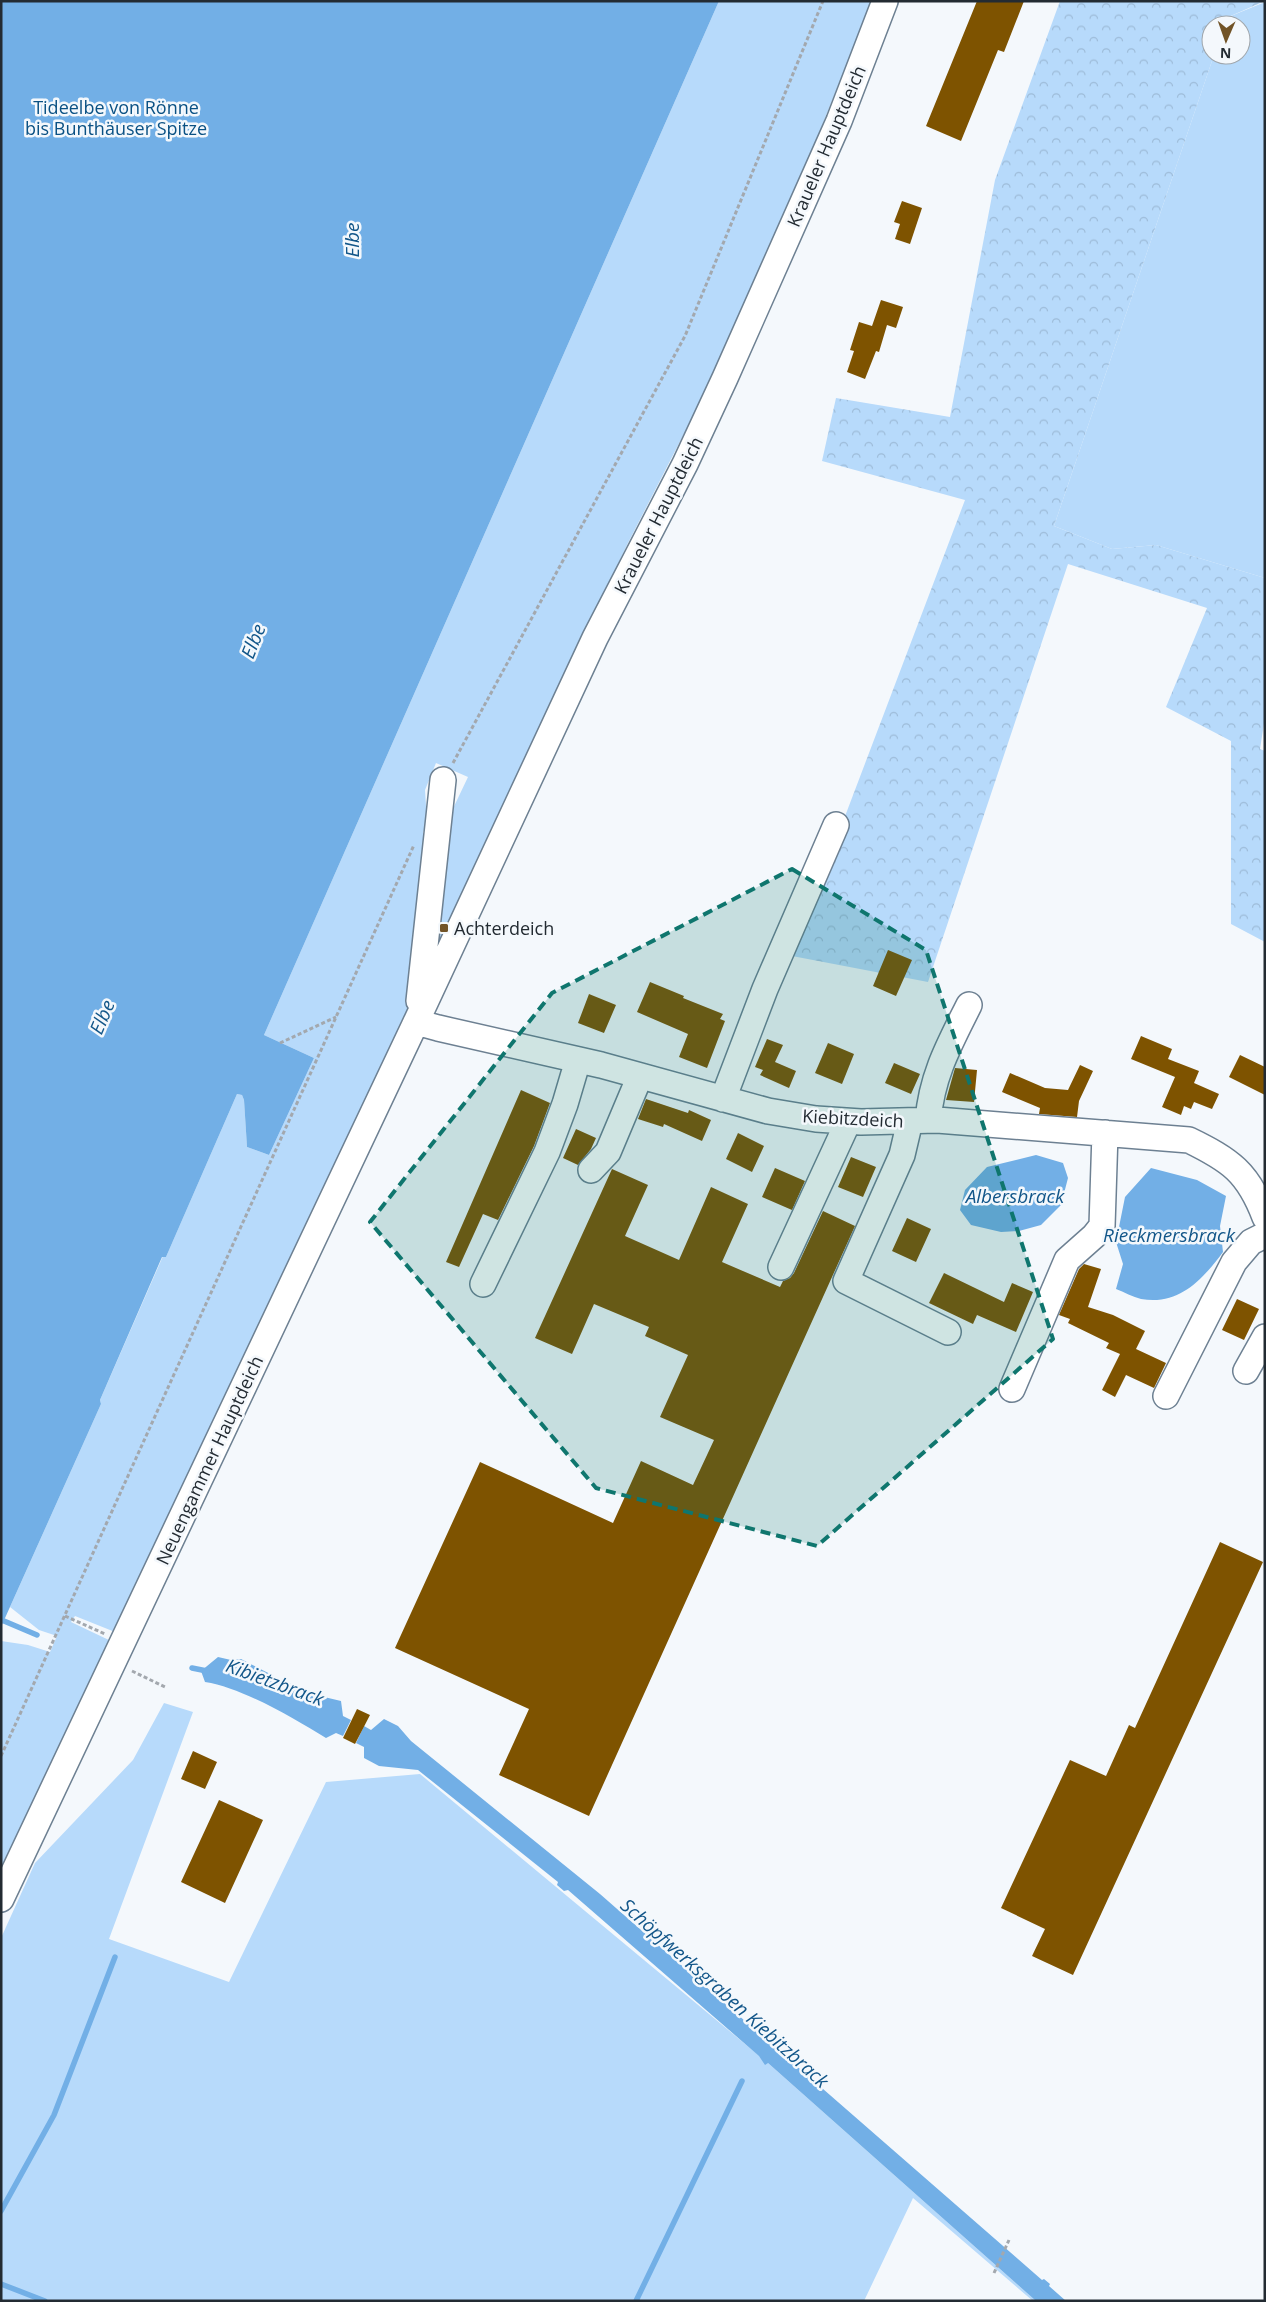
<svg xmlns="http://www.w3.org/2000/svg" width="1266" height="2302" font-family="'Open Sans',sans-serif">
  <style>
    .grass { fill: #b7dafb }
    .forest { fill: url(#forest-crowns) }
    .water { fill: #72afe6 }
    .lines { fill: none; stroke-linecap: round; stroke-linejoin: round }
    .stream { stroke: #72afe6; stroke-width: 5.5 }
    .building { fill: #7e5300 }
    .minor-casing { stroke: #6d8092; stroke-width: 28 }
    .path { stroke: #a3a8ae; stroke-width: 3; stroke-dasharray: 4 2.5; stroke-linecap: butt }
    .minor { stroke: #fff; stroke-width: 25 }
    .marked { fill: #0f766e; fill-opacity: 0.2; stroke: #0f766e; stroke-width: 4; stroke-dasharray: 10 6; stroke-linejoin: round }
    .poi-dot { fill: #715327; stroke: #f4f8fc; stroke-width: 2 }
    .labels { text-anchor: middle; dominant-baseline: central; stroke-width: 5; stroke-linejoin: round; paint-order: stroke }
    .park-label { font-size: 18px; fill: #0a5184; stroke: #f4f8fc }
    .street-label { font-size: 18px; fill: #232b32; stroke: #f4f8fc }
    .poi-label { font-size: 18px; fill: #232b32; stroke: #f4f8fc; text-anchor: start }
    .water-label { font-size: 19px; font-style: italic; fill: #125689; stroke: #f4f8fc }
  </style>
  <defs>
    <pattern id="forest-crowns" width="20" height="18" patternUnits="userSpaceOnUse" patternTransform="scale(1.25)"><rect width="20" height="18" fill="#b7dafb"/><path d="M2 6a3 3 0 1 1 6 0M12 15a3 3 0 1 1 6 0" fill="none" stroke="#9dbbd8"/></pattern>
  </defs>
  <rect width="100%" height="100%" fill="#f4f8fc"/>
  <!-- grass -->
  <path class="grass" d="M719,1H872L799,183L713,377L628,543L426,970L448,819L468,777L436,763L425,790L427,821L423,833L427,835L409,1006L115,1632L75,1616L71,1622L111,1641L1,1877V1641L28,1645L50,1652L57,1636L39,1630L10,1607L101,1404L100,1400L163,1256L166,1257L237,1094L242,1095L244,1100L247,1147L269,1155L314,1058L264,1035Z
    M1265,2V578L1156,545L1112,549L1054,526L1214,55H1241V25H1224L1226,18Z
    M164,1703L193,1712L109,1939L229,1982L326,1782L420,1774L768,2063L1036,2301H1033L913,2198L864,2301H1V1938L35,1863L133,1760Z"/>
  <!-- forest -->
  <path class="forest" d="M1060,1H1265L1226,18L1224,25H1211V55H1214L1054,526L1112,549L1156,545L1265,578V717L1260,749L1265,751V942L1231,924V741L1166,707L1207,608L1068,564L928,982L792,956L965,500L822,461L836,398L950,417L995,180Z"/>
  <!-- water -->
  <path class="water" d="M1,1H719L264,1035L314,1058L269,1155L247,1147L244,1100L242,1095L237,1094L166,1257H162L100,1400L101,1404L1,1627Z
    M1036,1155L1063,1163L1068,1178L1061,1205L1041,1225L1019,1231L1001,1232L971,1225L960,1210L965,1190L987,1167Z
    M1151,1168L1197,1180L1226,1196L1220,1226L1223,1252C1203,1279 1179,1306 1141,1299C1133,1297 1124,1292 1116,1289L1123,1264L1116,1242L1125,1197Z
    M218,1657L231,1660L241,1659L278,1678L320,1696L341,1701L343,1716L351,1720L343,1736L336,1733L326,1738C293,1718 243,1688 205,1682L201,1671Z
    M384,1719L398,1726L411,1741L600,1894L753,2028L757,2026L763,2030L761,2035L1042,2280L1044,2279L1050,2284L1049,2286L1066,2301H1036L768,2063L765,2065L759,2056L568,1890L564,1891L557,1885L558,1882L418,1770L379,1766L364,1758V1747L356,1743L364,1726L371,1730Z"/>
  <g class="lines">
    <!-- stream -->
    <path class="stream" d="M4,1621L37,1635
      M192,1668L207,1671
      M1,2211L54,2115L115,1957
      M1,2284L45,2301
      M636,2301L742,2081"/>
  </g>
  <!-- building -->
  <path class="building" d="M977,1H1024L1004,52L998,50L961,141L926,126Z
    M902,201L922,208L910,244L895,239L900,224L894,222Z
    M881,300L903,307L896,328L887,325L879,352L876,351L865,379L847,372L854,351L850,350L859,322L872,326Z
    M888,950L912,960L896,996L873,986Z
    M650,982L684,996L683,998L723,1014L720,1019L725,1021L707,1068L679,1057L688,1034L637,1012Z
    M589,994L616,1005L604,1033L578,1023Z
    M1141,1036L1172,1049L1168,1059L1199,1071L1194,1083L1219,1094L1212,1109L1194,1102L1191,1109L1184,1106L1181,1115L1162,1107L1175,1077L1131,1059Z
    M767,1039L783,1045L775,1062L796,1071L789,1088L760,1075L763,1070L755,1067Z
    M828,1043L854,1054L842,1084L815,1073Z
    M1240,1055L1265,1067V1095L1229,1077Z
    M894,1063L920,1074L911,1094L885,1083Z
    M1080,1065L1093,1071L1079,1101L1077,1117L1039,1114L1040,1108L1002,1092L1010,1073L1045,1088L1068,1090Z
    M955,1068L977,1070L974,1102L946,1100Z
    M521,1090L550,1103L534,1146L498,1220L483,1214L459,1267L446,1262Z
    M646,1099L688,1113L689,1110L711,1120L702,1141L664,1124L663,1127L638,1119Z
    M576,1129L596,1138L591,1149L578,1165L563,1158Z
    M738,1133L764,1146L752,1172L726,1159Z
    M851,1157L876,1167L863,1197L838,1187Z
    M775,1168L805,1181L792,1210L762,1197Z
    M612,1169L648,1185L625,1236L679,1260L711,1187L748,1204L722,1262L780,1287L783,1281L790,1278L794,1273L823,1211L855,1226L589,1816L499,1775L529,1709L395,1648L480,1462L613,1523L641,1461L693,1485L714,1440L660,1417L688,1355L645,1336L649,1327L594,1304L572,1354L535,1338Z
    M907,1218L931,1229L916,1262L892,1251Z
    M1084,1264L1101,1269L1088,1307L1113,1315L1145,1331L1136,1349L1166,1363L1154,1388L1126,1375L1115,1397L1102,1390L1120,1354L1106,1348L1109,1343L1068,1323L1070,1319L1059,1315L1079,1269Z
    M944,1273L1004,1302L1012,1283L1033,1292L1016,1332L977,1315L973,1324L929,1303Z
    M1237,1299L1259,1309L1244,1340L1222,1330Z
    M1220,1542L1263,1562L1073,1975L1032,1956L1045,1929L1001,1908L1070,1760L1106,1776L1129,1725L1135,1728Z
    M357,1709L370,1715L355,1744L343,1738Z
    M193,1751L217,1762L205,1789L181,1779Z
    M219,1800L263,1820L225,1903L181,1882Z"/>
  <g class="lines">
    <defs>
      <path id="minor" d="M419,1001L443,780
        M416,1022L438,1028L601,1065L768,1111L816,1119L861,1122L937,1120L1189,1140C1230,1160 1248,1172 1265,1217
        M723,1099L765,989L836,825
        M928,1120C932,1075 949,1045 969,1005
        M910,1121L902,1155L846,1281L948,1332
        M591,1170L608,1152L640,1076
        M781,1267L848,1122
        M483,1284L547,1152L565,1104L578,1060
        M1246,1371L1265,1337
        M1012,1389L1067,1260L1094,1236L1102,1226L1105,1133
        M1166,1396L1234,1262L1251,1242L1265,1235
        M1,1899L417,1020L595,638L685,464L725,378L839,121L885,1"/>
    </defs>
    <!-- minor casing -->
    <use href="#minor" class="minor-casing"/>
    <!-- path -->
    <path class="path" d="M453,763L685,336L823,1
      M280,1043L336,1017
      M65,1616L105,1634
      M132,1671L165,1687
      M1,1756L414,845
      M994,2273L1009,2240"/>
    <!-- minor -->
    <use href="#minor" class="minor"/>
  </g>
  <!-- marked area -->
  <path class="marked" d="M792,869L926,950L1053,1339L817,1546L596,1488L370,1222L552,993Z"/>
  <!-- markers -->
  <rect class="poi-dot" x="439" y="923" width="10" height="10" rx="2.5"/>
  <g class="labels">
    <!-- park labels -->
    <g class="park-label">
      <text x="116" y="107">Tideelbe von Rönne<tspan x="116" dy="21">bis Bunthäuser Spitze</tspan></text>
    </g>
    <!-- street labels -->
    <g class="street-label">
      <text transform="translate(826 146) rotate(-67)">Kraueler Hauptdeich</text>
      <text transform="translate(658 515) rotate(-63)">Kraueler Hauptdeich</text>
      <text transform="translate(853 1118) rotate(3)">Kiebitzdeich</text>
      <text transform="translate(209 1460) rotate(-65)">Neuengammer Hauptdeich</text>
    </g>
    <!-- poi labels -->
    <g class="poi-label">
      <text x="454" y="928">Achterdeich</text>
    </g>
    <!-- water labels -->
    <g class="water-label">
      <text transform="translate(352 240) rotate(-90)">Elbe</text>
      <text transform="translate(253 641) rotate(-68)">Elbe</text>
      <text transform="translate(102 1017) rotate(-67)">Elbe</text>
      <text x="1015" y="1196">Albersbrack</text>
      <text x="1169" y="1235">Rieckmersbrack</text>
      <text transform="translate(275 1682) rotate(20)">Kibietzbrack</text>
      <text transform="translate(725 1993) rotate(42)">Schöpfwerksgraben Kiebitzbrack</text>
    </g>
  </g>
  <!-- border -->
  <rect width="1266" height="2302" fill="none" stroke="#232b32" stroke-width="5"/>
  <!-- north arrow -->
  <g transform="translate(1226 40) rotate(182)"><circle r="24" fill="#f4f8fc" stroke="#a0a6ab"/>
  <path d="M0-4L9 19L0 12L-9 19Z" fill="#715327"/>
  <text y="-8" font-size="14" font-weight="bold" text-anchor="middle" fill="#232b32">N</text>
  </g>
</svg>
